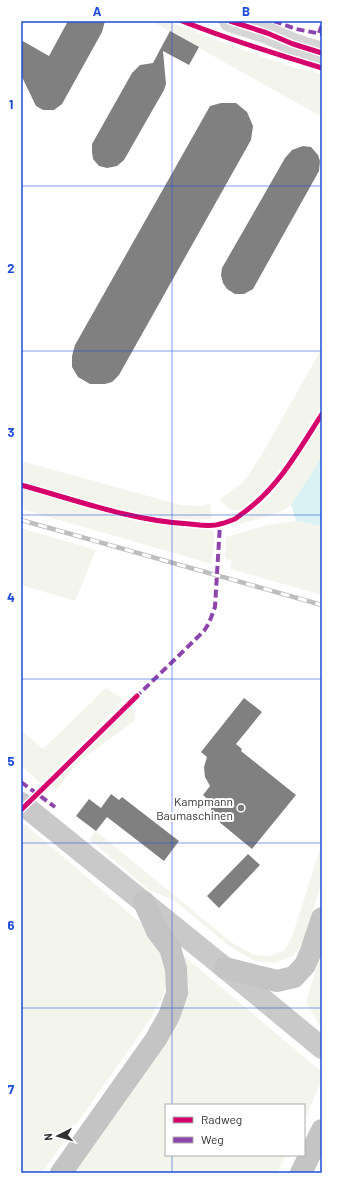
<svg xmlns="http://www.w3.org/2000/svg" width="343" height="1194" font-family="Barlow,sans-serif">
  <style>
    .green { fill: #f3f5ec }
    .water { fill: #dbf2f4 }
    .building { fill: #808080 }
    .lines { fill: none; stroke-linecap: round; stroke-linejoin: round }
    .minor { stroke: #d6d6d6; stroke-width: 22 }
    .major { stroke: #c9c9c9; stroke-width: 22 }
    .highway { stroke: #c4c4c4; stroke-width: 22 }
    .rail-casing { stroke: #bebebe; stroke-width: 4.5 }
    .rail { stroke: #fff; stroke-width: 3; stroke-dasharray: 9; stroke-linecap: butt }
    .quiet { stroke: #8e44ad; stroke-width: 4; stroke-dasharray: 8 4; stroke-linecap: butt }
    .cycleway-casing { stroke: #fff; stroke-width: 8 }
    .cycleway { stroke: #d6006c; stroke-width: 5 }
    .grid { fill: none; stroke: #1d4ed8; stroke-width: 1; stroke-opacity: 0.55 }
    .poi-dot { fill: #7a7a7a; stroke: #fff; stroke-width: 1.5 }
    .labels { text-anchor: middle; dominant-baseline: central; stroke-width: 4; stroke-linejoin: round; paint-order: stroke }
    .poi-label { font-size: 12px; fill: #323232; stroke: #fff; text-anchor: end }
    .neatline { fill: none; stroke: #1d4ed8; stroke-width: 1.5 }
    .grid-label { font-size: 13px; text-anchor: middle; font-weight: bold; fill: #1d4ed8 }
  </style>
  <rect width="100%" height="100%" fill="#fff"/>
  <!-- green -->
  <path class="green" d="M151,21H167L254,54L296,68L322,74V117Z
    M322,348V405L318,412C297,444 278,478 249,502C246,504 243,508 239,510C231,513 224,504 220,499L241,484L250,473L262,454Z
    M322,422V457L291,505L281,512L230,527C243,518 258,509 269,497C289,474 305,447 322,422Z
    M21,461L181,505L202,506L210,503L212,519C187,521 162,518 137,514L21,481Z
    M21,489L144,523L213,530L214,539L212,564L21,509Z
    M296,521L322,526V595L230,569L232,561L225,558L226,537L267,525Z
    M21,528L96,550L75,601L21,585Z
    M106,688L124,700L41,784L21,765V730L43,749Z
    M131,707C135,712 137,717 133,722L81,760L71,771L57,789L52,785Z
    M21,821L149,930L162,954L167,973L164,994L152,1017L42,1173H21Z
    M96,831L231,942L254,955L270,956L285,950L292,937L322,843V882L303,942L293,956L274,963L255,961L229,946L174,900L150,891L89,839Z
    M322,950V1026L318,1023L306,1002Z
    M183,955L322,1072V1079L306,1117L304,1120V1105H166V1155H286L277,1173H72L173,1031Z"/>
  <!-- water -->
  <path class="water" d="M322,457V526L296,521L291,505Z"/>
  <!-- building -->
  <path class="building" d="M68,21H105L102,32L62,104L54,110H43L36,106L21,75V40L49,56Z
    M170,31L199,47L189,65L163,51L166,84L164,90L124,160L117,166L107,168L99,166L93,159L92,152V144L132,73L140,65L153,63Z
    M221,103H236L247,112L253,126L251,140L119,375L112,382L105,384H90L78,377L72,367V356L75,345L205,115L210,106Z
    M303,146L311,147L318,155L320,161L319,171L253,289L244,294H235L227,289L223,283L221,275L222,268L285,158L292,150Z
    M244,698L262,712L236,744L242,749L241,751L296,795L252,849L212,816L210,801L203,795L210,786L205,777L204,767L207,757L201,752Z
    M111,794L119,800L122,797L179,841L164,861L107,817L96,831L76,816L89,799L101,808Z
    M248,854L260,865L219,908L207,896Z"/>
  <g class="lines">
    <!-- minor -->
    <path class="minor" d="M230,21L267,33L293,44L322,53"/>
    <!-- major -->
    <path class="major" d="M21,803L225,968L322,1048"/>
    <!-- highway -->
    <path class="highway" d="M225,968L277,981L294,977L305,965L311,951L322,918
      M61,1173L156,1039L169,1016L177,993L176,969L170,948L157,931L144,902
      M301,1173L322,1130"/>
    <defs>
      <path id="rail" d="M21,520L322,605"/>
    </defs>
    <!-- rail casing -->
    <use href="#rail" class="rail-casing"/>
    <!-- rail -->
    <use href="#rail" class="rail"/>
    <!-- quiet -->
    <path class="quiet" d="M274,21L296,29L322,34
      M319,33L322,25
      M135,698L204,631L209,623L215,607L220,524
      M21,782L55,807"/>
    <defs>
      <path id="cycleway" d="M182,21C228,39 275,54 322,68
        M230,21L267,33L293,44L322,53
        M21,485C76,500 132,521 190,524C200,525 211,527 220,524C225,523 230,521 235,519C239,516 243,513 247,510C280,485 300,448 322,414
        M21,810L137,696"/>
    </defs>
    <!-- cycleway casing -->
    <use href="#cycleway" class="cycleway-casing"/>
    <!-- cycleway -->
    <use href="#cycleway" class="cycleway"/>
  </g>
  <!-- grid -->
  <path class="grid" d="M172,21V1105M21,186H322M21,351H322M21,515H322M21,679H322M21,843H322M21,1008H322M172,1155V1173"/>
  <!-- markers -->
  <circle class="poi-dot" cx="241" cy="808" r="4"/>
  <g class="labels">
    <!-- poi labels -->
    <g class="poi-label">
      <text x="233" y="801">Kampmann<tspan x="233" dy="14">Baumaschinen</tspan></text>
    </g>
  </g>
  <!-- border -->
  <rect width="343" height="1194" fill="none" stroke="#ffffff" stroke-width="44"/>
  <!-- legend -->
  <rect x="165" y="1104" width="140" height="52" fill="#ffffff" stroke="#adadad"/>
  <rect x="173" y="1117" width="20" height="6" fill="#d6006c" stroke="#adadad"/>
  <text x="201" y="1124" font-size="12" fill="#323232">Radweg</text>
  <rect x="173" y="1137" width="20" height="6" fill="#8e44ad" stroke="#adadad"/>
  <text x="201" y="1144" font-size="12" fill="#323232">Weg</text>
  <!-- north arrow -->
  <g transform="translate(58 1136) rotate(264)" stroke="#ffffff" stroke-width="3" paint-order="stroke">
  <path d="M0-3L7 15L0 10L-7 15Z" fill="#323232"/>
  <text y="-6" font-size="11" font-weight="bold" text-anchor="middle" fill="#323232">N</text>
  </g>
  <rect x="22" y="22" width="299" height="1150" class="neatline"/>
  <g class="grid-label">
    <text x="97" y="16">A</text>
    <text x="246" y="16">B</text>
    <text x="11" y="109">1</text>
    <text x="11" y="273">2</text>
    <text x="11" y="437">3</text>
    <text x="11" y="602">4</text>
    <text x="11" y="766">5</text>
    <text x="11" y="930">6</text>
    <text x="11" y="1094">7</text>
  </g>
</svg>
